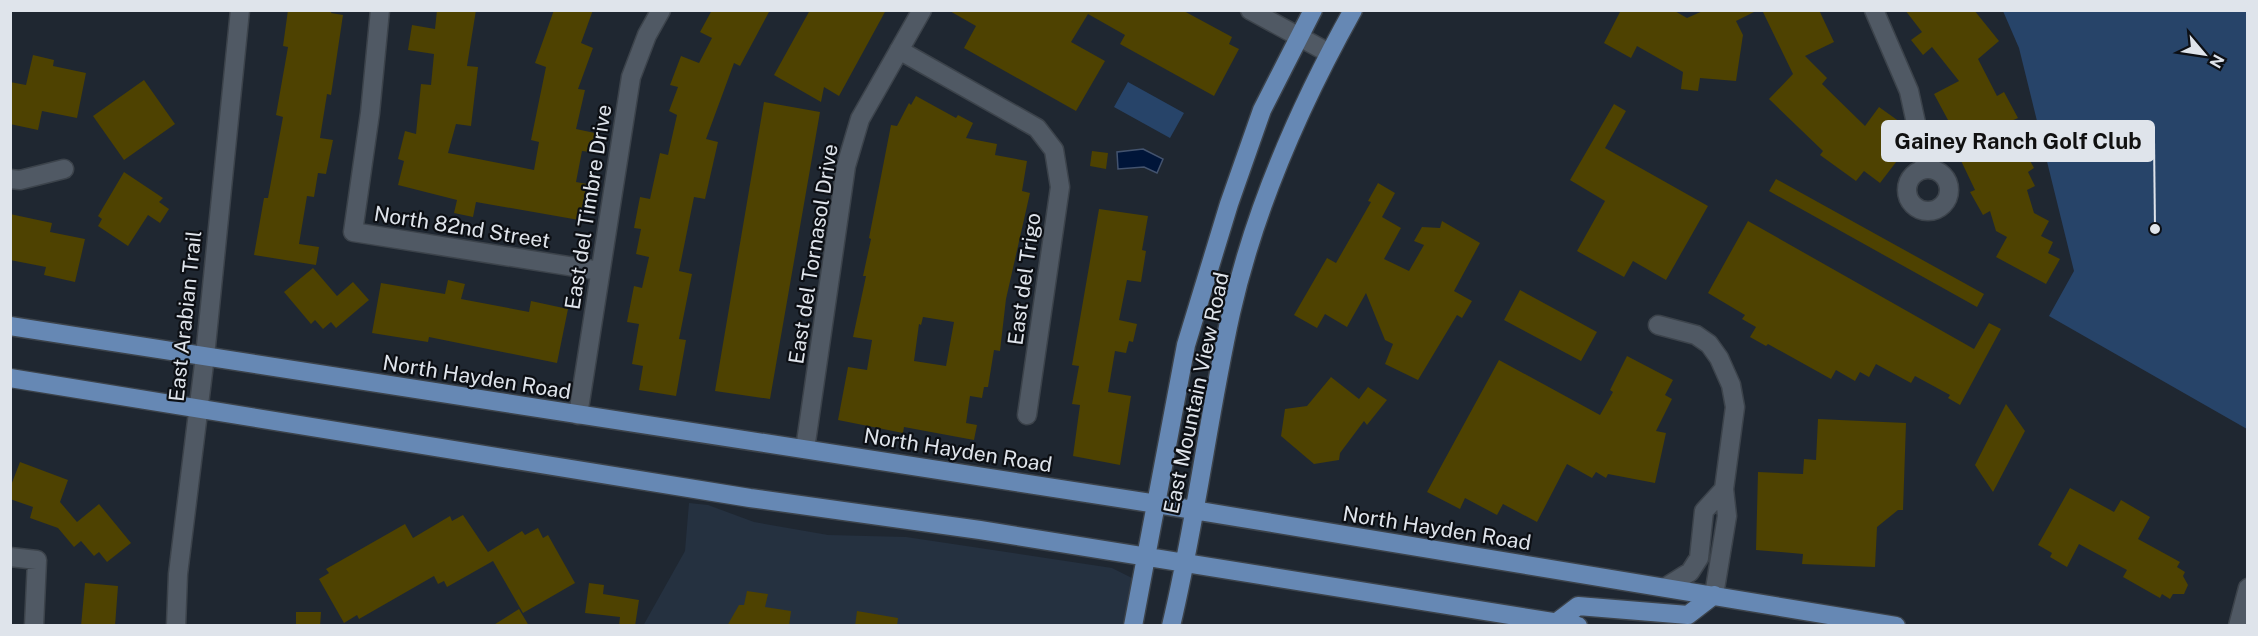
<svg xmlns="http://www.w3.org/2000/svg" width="2258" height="636" font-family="'Public Sans',sans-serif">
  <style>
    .built { fill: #253140 }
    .green { fill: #274469 }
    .water { fill: #001539; stroke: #43536e; stroke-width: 1.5 }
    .building { fill: #4e4201; fill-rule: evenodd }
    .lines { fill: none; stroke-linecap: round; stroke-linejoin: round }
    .minor-casing { stroke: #3c434b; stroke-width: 21 }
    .major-casing { stroke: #3c434b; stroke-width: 21 }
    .minor { stroke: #505964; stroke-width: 18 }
    .major { stroke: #6688b4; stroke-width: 18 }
    .labels { text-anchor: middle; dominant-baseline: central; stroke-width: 4.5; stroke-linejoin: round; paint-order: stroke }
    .street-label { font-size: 21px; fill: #dfe4eb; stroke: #0c0f14 }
    .leader { fill: none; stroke: #dfe4eb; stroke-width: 2 }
    .callout-dot { fill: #dfe4eb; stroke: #0c0f14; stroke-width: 2 }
    .callout { fill: #dfe4eb; stroke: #dfe4eb; stroke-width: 2 }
    .callout-label { font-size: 22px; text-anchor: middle; font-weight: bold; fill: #111 }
  </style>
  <rect width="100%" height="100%" fill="#1f2731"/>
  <!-- built -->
  <path class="built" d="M689,503L708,505L754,522L828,535L906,537L1112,568L1132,578L1135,590L1126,625L643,626L685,551Z"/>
  <!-- green -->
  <path class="green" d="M2003,11H2247V429L2049,316L2074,271L2019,48Z
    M1128,82L1184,113L1170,138L1114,107Z"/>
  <!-- water -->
  <path class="water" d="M1143,149L1163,159L1157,173L1144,167L1118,169L1117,152Z"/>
  <!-- building -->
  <path class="building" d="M288,10H332L331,13L343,15L331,95L327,94L320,138L333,140L326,174L318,173L314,197L307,196L299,244L319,247L316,265L254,255L264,198H268L283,117L276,115L288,47L283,46Z
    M437,10H476L467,66L478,67L471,126L456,124L448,153L534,170L539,142L531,140L546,67L535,63L554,10H593L581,43L593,48L578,89L585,90L576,129L595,133L591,152L582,151L576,182L587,184L579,220L476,202L473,217L454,213L457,200L398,185L404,161L398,159L405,131L416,134L421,84L431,85L434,54L408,50L412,25L435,29Z
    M712,10H770L740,66L734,63L706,139L718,142L705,199L694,197L679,271L692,274L679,339L686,340L676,396L639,390L643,366L632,364L639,324L627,322L634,286L642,288L649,257L636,254L641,229L634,228L640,197L650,199L660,153L668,155L677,115L669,111L678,87L670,85L681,56L699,63L712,38L700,32Z
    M810,10H886L839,96L824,87L821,102L774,75Z
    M948,10H1182L1232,37L1229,44L1239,49L1214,96L1120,44L1125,35L1088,14L1071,42L1105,61L1076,111L964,48L976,26Z
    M1621,10H1673L1687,18L1705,10H1758L1736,21L1743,35L1736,81L1700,78L1698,91L1681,89L1683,72L1637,46L1631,58L1604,43Z
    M1762,10H1819L1834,42L1805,56L1827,78L1822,84L1865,126L1879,107L1900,122L1894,129L1902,135L1903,153L1880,183L1864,171L1856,181L1820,155L1823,151L1769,99L1793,74Z
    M1905,10H1974L1999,41L1978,59L1997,96L2004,92L2018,118L2009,122L2034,168L2028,172L2035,186L2027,190L2034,213L2049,221L2041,236L2053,242L2048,253L2060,259L2046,284L1996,257L2007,237L1996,231L1990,211L1983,215L1970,192L1975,190L1943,123L1948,120L1934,94L1959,81L1932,47L1923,55L1911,40L1922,32Z
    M33,55L54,60L53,66L86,73L77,118L42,111L38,130L10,124V82L26,85Z
    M144,80L175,124L124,160L93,116Z
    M916,96L956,118L958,115L973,123L966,138L997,144L995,155L1027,161L1022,191L1030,193L1006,299L1000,351L994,350L988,387H984L982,398L970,396L966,423L977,425L974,440L904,427L903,433L838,420L848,367L867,370L872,340L853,337L866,276H863L871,239L869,238L891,125L897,126L909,103L911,105ZM923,317L954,322L946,366L914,361L919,324L921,325Z
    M764,102L820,112L770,399L715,391Z
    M1614,104L1626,111L1605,148L1708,206L1666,280L1633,261L1624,277L1577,251L1605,201L1570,180Z
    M1092,151L1108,153L1106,169L1090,166Z
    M124,172L163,198L159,202L169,209L160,223L148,215L128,246L98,226L102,219L98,216Z
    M1776,179L1984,294L1977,307L1769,191Z
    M1378,183L1395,193L1382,217L1401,228L1384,259L1409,271L1424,245L1414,241L1422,227L1440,228L1442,221L1480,243L1454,291L1472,301L1462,318L1457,315L1418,380L1385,364L1393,344L1385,340L1366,293L1347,327L1325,314L1317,328L1294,315L1327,258L1336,263L1371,202L1368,201Z
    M1099,209L1148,216L1142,250L1146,251L1141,282L1127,280L1119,320L1137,324L1133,342L1129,341L1126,353L1115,351L1108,392L1131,396L1120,465L1073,456L1080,405L1072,404L1079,366L1072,365Z
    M10,214L52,223L50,232L85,239L75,282L44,275L46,267L10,260Z
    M1748,221L1974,349L1989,323L2001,329L1960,405L1948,398L1950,395L1915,376L1911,383L1876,364L1869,377L1860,372L1855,381L1836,370L1831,379L1768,344L1766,346L1750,337L1756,327L1742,319L1745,315L1708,293Z
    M313,268L337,296L353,282L369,300L336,328L331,322L323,329L315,320L311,324L284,292Z
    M448,280L465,284L461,299L529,312L531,301L568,309L557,363L429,337L428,342L372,333L381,283L445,294Z
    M1520,290L1597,332L1581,361L1504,320Z
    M1627,356L1673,380L1665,395L1672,399L1656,431L1666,433L1655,483L1608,474L1606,478L1596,472L1592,478L1567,464L1537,522L1503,504L1497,515L1465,498L1460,509L1427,492L1499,360L1600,415L1613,392L1610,390Z
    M1331,377L1359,399L1368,387L1387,400L1367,425L1364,421L1340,453L1339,460L1314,464L1281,436L1285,409L1307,406Z
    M2006,404L2025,431L1993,492L1975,465Z
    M1818,419L1906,423L1903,510H1898L1877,527L1875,567L1802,564L1803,554L1756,550L1758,472L1803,474L1804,459L1816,460Z
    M20,462L68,480L60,502L77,522L99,504L131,543L107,562L99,552L94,556L81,541L74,547L58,528L30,518L33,507L10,499V488Z
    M2070,488L2114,512L2121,500L2150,517L2138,539L2180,562L2177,567L2185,572L2183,576L2188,585L2184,594H2173L2170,599L2162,594L2160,598L2123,577L2127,570L2079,544L2067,567L2050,557L2052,553L2038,545Z
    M463,515L488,552L522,531L525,535L538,528L543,538L548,535L575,583L523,613L493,561L447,587L444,581L438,584L434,576L359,619L357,615L344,623L319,579L329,573L326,569L405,524L413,538L450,516L452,521Z
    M85,583L118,586L115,626H81Z
    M589,583L604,585L603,594L639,600L635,626H619L620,617L585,613Z
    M747,591L768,594L765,607L791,611L789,626H727L739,605H744Z
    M519,609L529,626H492Z
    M857,611L898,618L897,626H855Z
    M296,612H321L320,626H296Z"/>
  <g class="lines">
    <defs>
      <path id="minor" d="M380,10L370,113L353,232L600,271
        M1250,10L1329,53
        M1874,10L1909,91L1926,169
        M899,50L1037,128L1054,150L1060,187L1027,415
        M1907 190a21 21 0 1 1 42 0a21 21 0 1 1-42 0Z
        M10,179L20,180L64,169
        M1658,325L1696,335L1709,344L1719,358L1731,385L1735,407L1724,489L1727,516L1714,595
        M578,415L631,77L647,35L661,10
        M805,449L846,166L860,119L922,10
        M10,557L37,560L34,626
        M1666,587L1690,572L1699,558L1704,511L1724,489
        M176,626L178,574L205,356L240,10
        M2238,626L2248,588"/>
      <path id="major" d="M10,326L1157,504L1896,626
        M10,378L750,498L980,530L1578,626
        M1557,622L1578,606L1688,615L1714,595
        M1133,626L1186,345L1229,204L1262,110L1313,10
        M1171,626C1196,522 1208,417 1231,313C1255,207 1300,105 1353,10"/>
    </defs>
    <!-- minor casing -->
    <use href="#minor" class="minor-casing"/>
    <!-- major casing -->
    <use href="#major" class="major-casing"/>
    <!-- minor -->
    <use href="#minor" class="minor"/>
    <!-- major -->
    <use href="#major" class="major"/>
  </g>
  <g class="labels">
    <!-- street labels -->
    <g class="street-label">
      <text transform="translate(588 207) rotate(-81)">East del Timbre Drive</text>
      <text transform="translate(462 227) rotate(9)">North 82nd Street</text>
      <text transform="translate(813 254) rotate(-81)">East del Tornasol Drive</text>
      <text transform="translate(1024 279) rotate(-82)">East del Trigo</text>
      <text transform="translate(185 316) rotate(-84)">East Arabian Trail</text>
      <text transform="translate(477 377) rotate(9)">North Hayden Road</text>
      <text transform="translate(1196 393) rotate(-78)">East Mountain View Road</text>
      <text transform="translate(958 450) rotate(9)">North Hayden Road</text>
      <text transform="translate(1437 528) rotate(9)">North Hayden Road</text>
    </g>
  </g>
  <!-- callouts -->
  <path class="leader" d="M2155 229L2154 141"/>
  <circle class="callout-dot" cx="2155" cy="229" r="6"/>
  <rect class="callout" x="1882" y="121" width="272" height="40" rx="6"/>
  <g class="callout-label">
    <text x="2018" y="149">Gainey Ranch Golf Club</text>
  </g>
  <!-- border -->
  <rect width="2258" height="636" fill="none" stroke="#dfe4eb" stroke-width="24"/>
  <!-- north arrow -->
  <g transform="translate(2204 54) rotate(119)" stroke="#0c0f14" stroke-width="4.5" paint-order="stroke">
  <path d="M0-4.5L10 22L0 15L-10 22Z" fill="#dfe4eb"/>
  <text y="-9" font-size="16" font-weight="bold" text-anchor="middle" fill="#dfe4eb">N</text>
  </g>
</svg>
